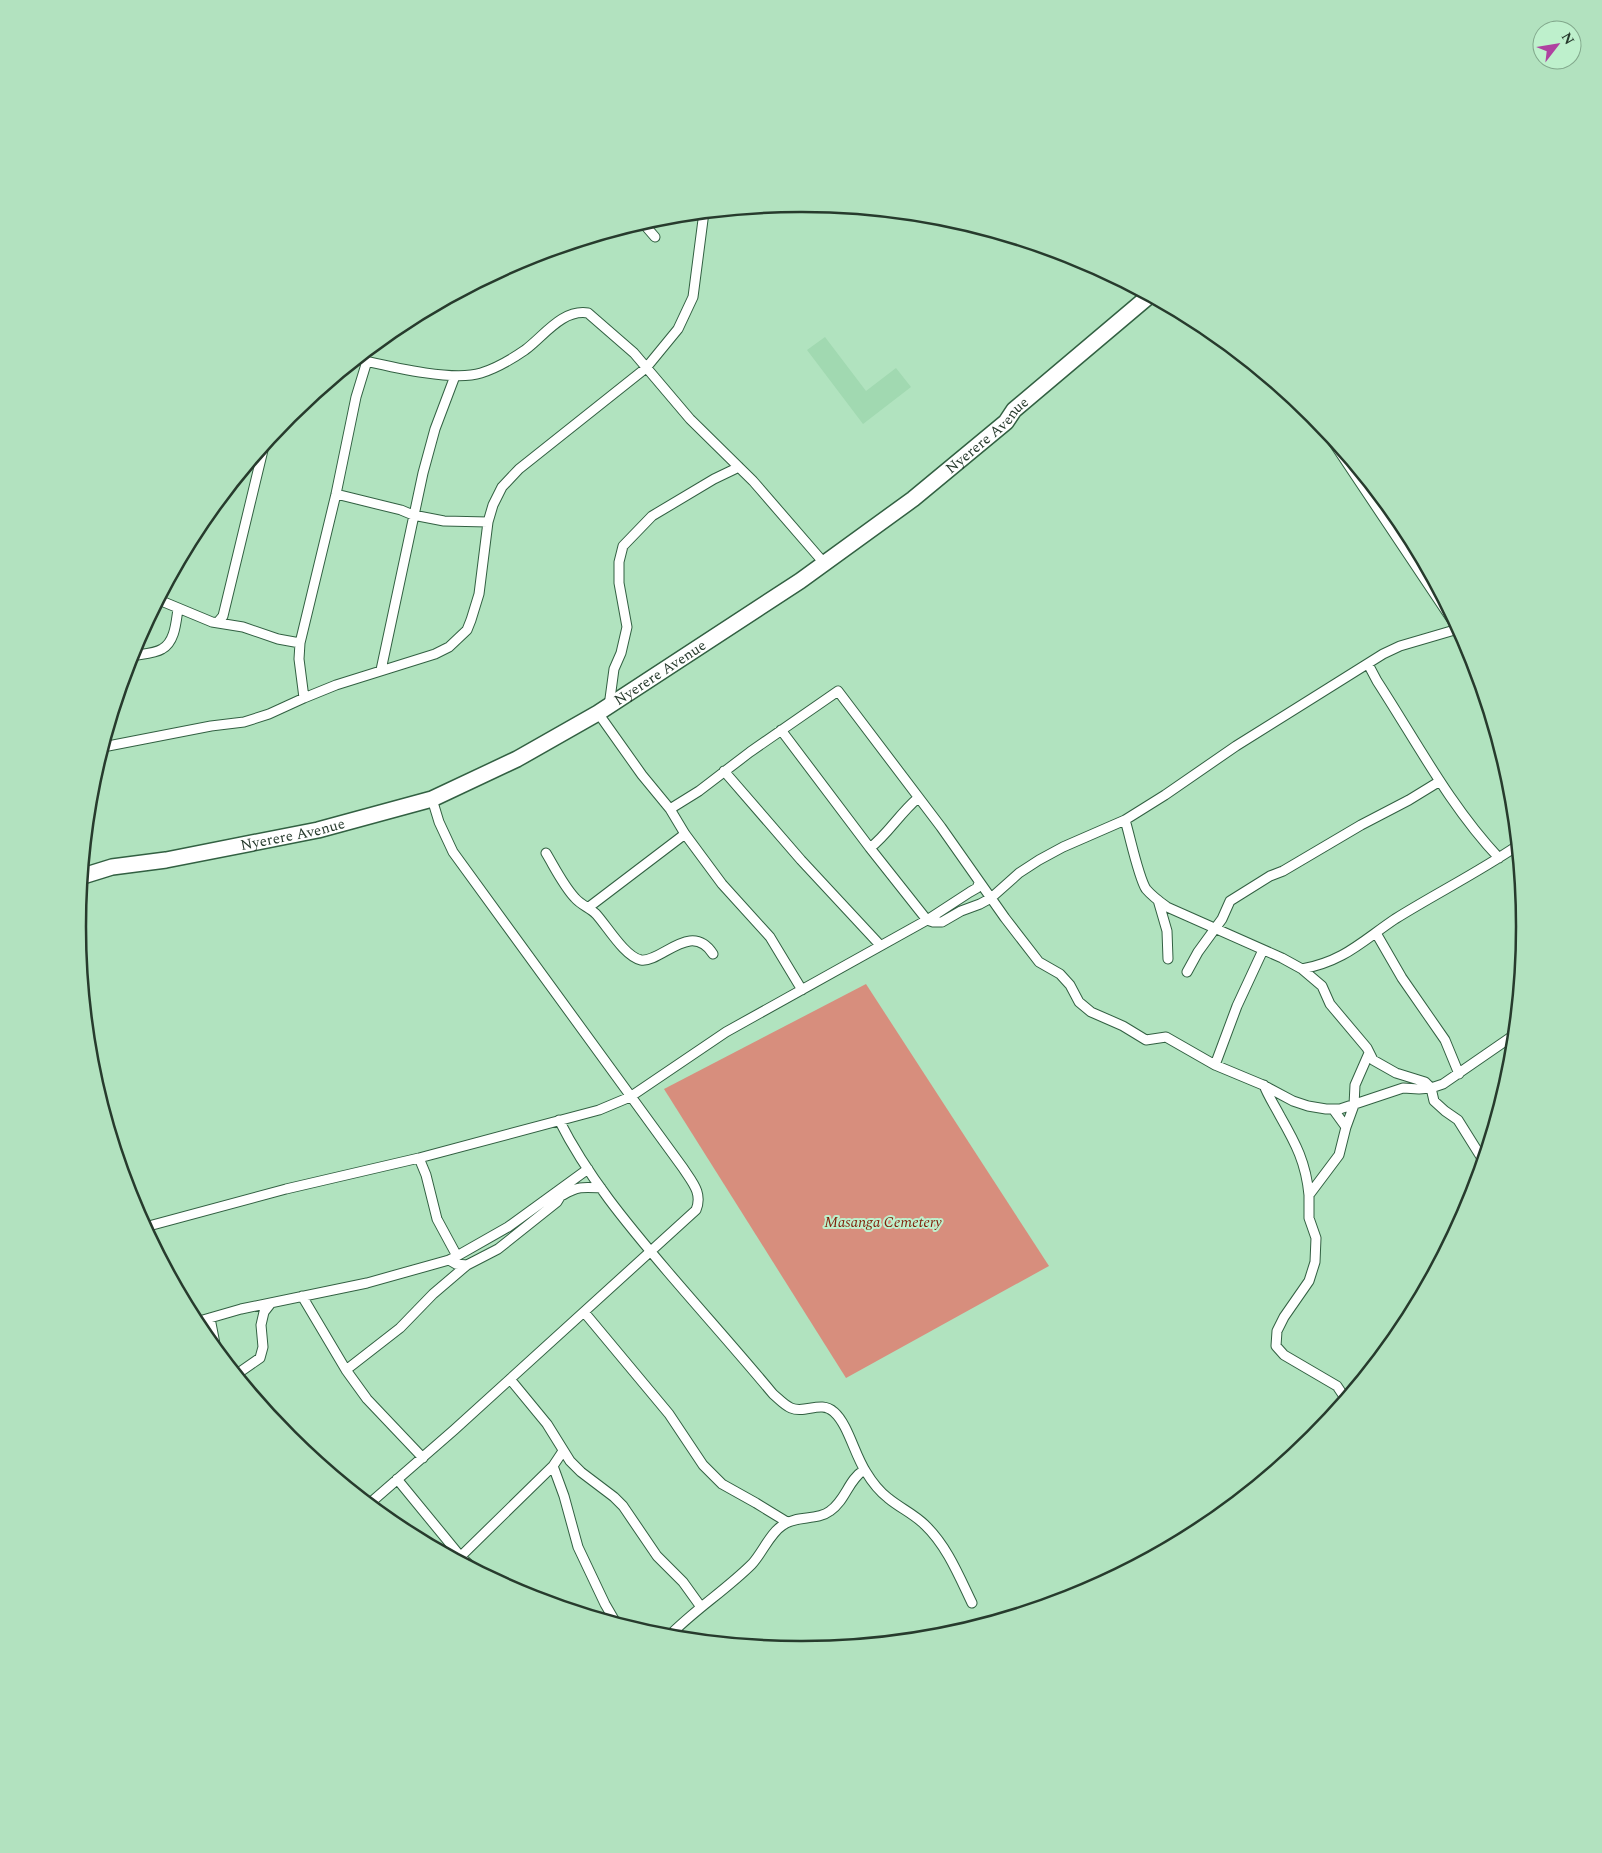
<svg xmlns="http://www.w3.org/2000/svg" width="1602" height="1853" font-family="Spectral,serif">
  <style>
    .built { fill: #a1d9b1 }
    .green { fill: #d78e7d }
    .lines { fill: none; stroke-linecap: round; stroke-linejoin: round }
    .street-casing { stroke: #326042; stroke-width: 11 }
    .primary-casing { stroke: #326042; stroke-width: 18 }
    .street { stroke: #fff; stroke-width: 9 }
    .primary { stroke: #fff; stroke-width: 15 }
    .labels { text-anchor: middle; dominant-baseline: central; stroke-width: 4; stroke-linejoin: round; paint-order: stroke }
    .street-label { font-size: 15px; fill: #273b2d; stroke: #bef0cc }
    .park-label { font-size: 15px; font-style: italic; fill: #80210b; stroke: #bef0cc }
    .rim { fill: none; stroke: #273b2d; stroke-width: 2.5 }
  </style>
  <rect width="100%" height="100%" fill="#b1e3bf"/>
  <!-- built -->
  <path class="built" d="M825,337L866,391L896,368L911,387L863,424L807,350Z"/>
  <!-- green -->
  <path class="green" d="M866,984L1049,1266L846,1378L664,1089Z"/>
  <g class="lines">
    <defs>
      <path id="street" d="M642,222L655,237
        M357,359C388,366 452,382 481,373C497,368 512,359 525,350C544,336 562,309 588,313L634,353L690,419L753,481L824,563
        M1327,433L1460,632
        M336,494L401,510L413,515L444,521L488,522
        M159,600L212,622L243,627L278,639L300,643
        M218,622L223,616L264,446
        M131,656C140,654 154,654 162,649C175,642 176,622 178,609
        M1368,664L1377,681C1416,741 1450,806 1499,858
        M381,670L423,473L435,429L455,376
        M304,698L299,659L300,643L336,494L356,397L367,361
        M609,706L614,669L621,653L627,627L619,583V562L623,546L652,516L714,479L739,467
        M598,713L642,775L670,809L685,834L722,884L770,937L802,990
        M781,730L870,848L927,920L933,922H942L961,911L980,904L991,898L1019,873L1039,860L1063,847L1125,820L1165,795L1236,746L1383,654L1400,646L1458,629
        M103,747L211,726L244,722L269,714L304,698L336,685L435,654L449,647L467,630L471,620L479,594L488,522L493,505L502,487L519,469L646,368L678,329L693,297L704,212
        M724,771L801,860L880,945
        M670,809L699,791L750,752L838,691L941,827L1005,918L1039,962L1060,974L1070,985L1079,1002L1091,1012L1123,1026L1146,1040L1166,1037L1215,1065L1263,1085L1293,1101L1308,1106L1326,1109H1340L1403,1088L1419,1089L1431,1088L1434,1101L1445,1111L1458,1120L1483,1160
        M1125,820C1130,836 1138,876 1146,889C1152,896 1160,902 1167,907L1282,958L1302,969C1344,961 1361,942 1395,919C1435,894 1477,873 1517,846
        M870,848C888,834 900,813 918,798
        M546,853C555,868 563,885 575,898C581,905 590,908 596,914C607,926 625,957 641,960C661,963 691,920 713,954
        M1158,900L1167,931L1168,959
        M589,907L685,834
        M1376,933L1402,978L1445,1040L1459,1074
        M1302,969L1322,986L1330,1004L1367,1048L1373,1060L1396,1073L1425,1082L1431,1088L1443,1084L1514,1035
        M1187,972L1198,952L1222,919L1230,901L1270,876L1283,871L1361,825L1409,800L1440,781
        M1215,1065L1237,1006L1263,950
        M1264,1085C1268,1096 1275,1106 1280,1116C1296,1144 1306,1163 1309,1195
        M1333,1109L1346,1127
        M559,1120C587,1176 628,1225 668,1272C703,1313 739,1353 773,1394C779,1399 784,1405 791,1408C805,1414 821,1400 834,1412C848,1424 855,1456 866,1472C872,1482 879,1491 888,1498C900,1508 914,1514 925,1525C947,1546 959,1576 972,1603
        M419,1158L426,1175L437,1219L457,1256L449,1260L456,1264L467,1265
        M563,1195C578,1186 584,1187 601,1188
        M145,1227L286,1189L419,1158L599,1110L630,1097L726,1032L927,920L970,892L977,888L979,883
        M457,1256L508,1227L588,1169
        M302,1296L346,1370L367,1399L423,1458
        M584,1312L669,1414L703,1465L722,1484L756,1503L787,1522
        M210,1318L216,1349
        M196,1322L241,1309L367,1283L449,1260
        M346,1370L400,1328L433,1294L467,1265L498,1249L557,1202L568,1184
        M237,1374L260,1358L263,1347L261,1325L264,1312L271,1303
        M510,1379L547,1424L570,1461L581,1472L614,1497L623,1506L657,1556L683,1582L701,1607
        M1345,1398L1337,1386L1284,1355L1276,1346L1277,1331L1284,1317L1309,1281L1315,1262L1316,1238L1309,1218V1195L1339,1155L1346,1127L1354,1105L1355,1085L1369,1053
        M553,1466L564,1496L578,1547L605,1604L616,1623
        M397,1479L461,1557L472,1567
        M369,1504L454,1430L696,1210C703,1193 692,1182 683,1168L453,852L439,822L432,799
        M458,1559L553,1466L563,1451
        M668,1637C694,1610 726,1590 752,1564C763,1552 770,1533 783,1525C797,1515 817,1521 830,1511C846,1500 848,1480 864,1470"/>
      <g id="primary">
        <path id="s1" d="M83,876L112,867L166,860L318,830L432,799L517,759L598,713L800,581L913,499L1006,422L1014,410L1149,296"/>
      </g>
    </defs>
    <!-- street casing -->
    <use href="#street" class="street-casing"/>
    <!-- primary casing -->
    <use href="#primary" class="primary-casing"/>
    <!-- street -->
    <use href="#street" class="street"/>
    <!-- primary -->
    <use href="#primary" class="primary"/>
  </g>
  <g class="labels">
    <!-- street labels -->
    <g class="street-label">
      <text stroke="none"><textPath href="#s1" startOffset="1024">Nyerere Avenue</textPath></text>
      <text stroke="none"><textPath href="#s1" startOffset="619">Nyerere Avenue</textPath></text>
      <text stroke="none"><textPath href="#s1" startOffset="214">Nyerere Avenue</textPath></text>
    </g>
    <!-- park labels -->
    <g class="park-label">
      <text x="883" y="1222">Masanga Cemetery</text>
    </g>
  </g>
  <!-- crop -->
  <path d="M0 0H1602V1853H0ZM800 212H802A714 714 0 0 1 1516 926V927A714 714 0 0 1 802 1641H800A714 714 0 0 1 86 927V926A714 714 0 0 1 800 212Z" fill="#b2e2bf" fill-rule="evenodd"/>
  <path class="rim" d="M800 212H802A714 714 0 0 1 1516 926V927A714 714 0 0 1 802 1641H800A714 714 0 0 1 86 927V926A714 714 0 0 1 800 212Z"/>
  <!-- north arrow -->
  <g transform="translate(1557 45) rotate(59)"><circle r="24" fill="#bef0cc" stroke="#82a88c"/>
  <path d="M0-4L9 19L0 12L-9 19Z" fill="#af41a0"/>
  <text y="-8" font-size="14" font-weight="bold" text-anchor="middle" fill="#273b2d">N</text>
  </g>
</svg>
